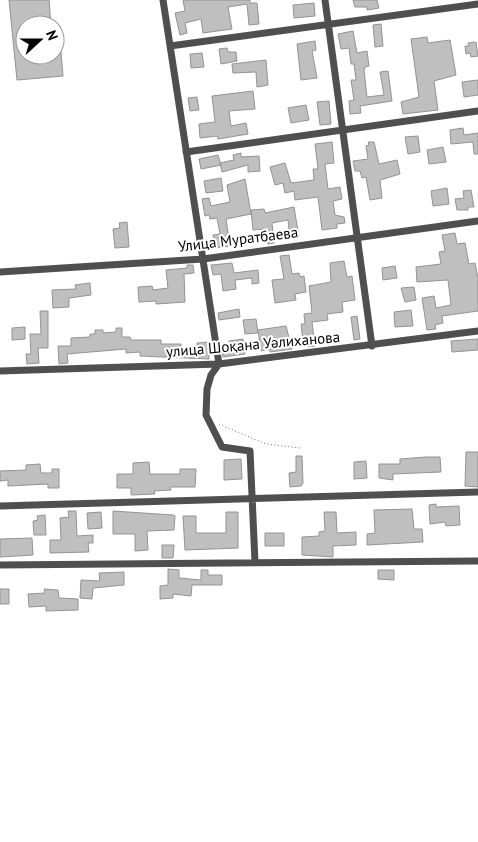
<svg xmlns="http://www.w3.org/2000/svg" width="478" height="842" font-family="'PT Sans',sans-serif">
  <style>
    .building { fill: #bfbfbf; stroke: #939393 }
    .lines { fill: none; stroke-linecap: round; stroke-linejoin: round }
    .path { stroke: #717171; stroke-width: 1; stroke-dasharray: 1 2.5; stroke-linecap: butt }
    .minor { stroke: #4f4f4f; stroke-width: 7 }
    .labels { text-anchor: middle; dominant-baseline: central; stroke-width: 4; stroke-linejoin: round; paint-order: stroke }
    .street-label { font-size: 15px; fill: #000; stroke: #fff }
  </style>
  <rect width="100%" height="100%" fill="#fff"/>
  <!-- building -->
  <path class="building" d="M9,0H49L51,25H25V55H55V41H60L63,76L17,80Z
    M183,0H250V3H257L259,24L249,25L247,4L228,7L232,29L203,33L201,19L185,23L187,33L180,35L175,13L185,11Z
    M353,0H377L379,8L367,10V7H355Z
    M314,3L315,16L294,18L293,5Z
    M381,24L383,46L375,47L373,25Z
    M353,31L357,53L367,51L369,66L365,67L364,70L367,97L384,95L380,72L388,71L392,101L360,106L361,113L350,114L349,101L354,100L351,80H356L354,64H351L349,48L341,49L338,34Z
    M427,37L428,43L450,40L456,75L434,81L438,110L403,114L401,102L419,97L411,39Z
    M315,41L316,50L312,51L317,78L301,80L297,44Z
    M476,42L478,56L471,57L470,53L466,54L465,46H469L468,43Z
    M227,48L228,52H236L237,61L221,64L219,49Z
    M202,53L204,67L191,68L190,54Z
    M266,60L268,85L257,87L256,72L233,73L232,64Z
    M478,80V95L464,97L462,82Z
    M253,91L255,109L229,111L231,126L246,123L248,134L218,139L217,136L200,138L199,124L215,122L212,96Z
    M197,97L199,110L190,111L188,98Z
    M329,101L331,124L320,125L317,102Z
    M306,105L309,120L291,123L288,108Z
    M463,128L464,135L478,133V154H474L473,142L451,144L450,130Z
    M418,136L420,152L408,154L405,137Z
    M332,142L334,163L325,164L328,189L340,187L342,199L333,201L335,215L344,217L345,223L337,224V228L322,230L318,197L295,200L294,191L285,193L283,183L275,185L270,167L285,163L291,183L314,180L313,169H318L315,144Z
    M368,142H374L379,164L397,160L400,174L380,180L382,198L370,200L366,177L362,178L360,171H355L353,161L368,159L366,146L369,145Z
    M443,147L446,162L429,164L427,150Z
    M241,153V157L259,156L260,171L248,172V165L222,172L220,163L234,160L233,155Z
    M218,155L221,165L201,169L199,159Z
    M221,178L223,191L206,193L204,181Z
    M245,179L251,214L226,219L230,246L215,248L213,235L220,234L217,218L210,219L209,215L205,216L202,199L209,198L211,206L230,202L227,185Z
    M447,188L449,204L433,206L431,191Z
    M471,190L474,207H468V210H457L455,199L464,198L463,191Z
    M294,207L299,237L290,238L288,220L272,223L274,243L268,244L266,229L253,230L251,210L264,209L265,213Z
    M127,222L129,247L115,248L113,229L120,228L119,223Z
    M455,233L457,244L465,243L469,264L475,263L478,278V311L442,316L443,323L435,325L436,329L427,330L422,298L434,296L436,308L451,305L448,280L417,282L416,267L441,264L439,252L445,251L442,235Z
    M289,255L292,274L299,273L300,277L304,276L306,292L295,294L296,300L275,303L272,280L284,279L280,256Z
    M344,261L347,277L352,276L355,300L342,302L343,312L327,314L328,320L312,322L315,346L308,347L307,342H303L301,324H305L304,314L312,313L309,286L331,282L330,263Z
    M232,263L234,273L258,270L259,283L252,284V278L235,280L236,289L223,291L221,274L213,275L211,265Z
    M187,265H193L194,273L184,274L185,302L156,304V301L139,302L138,287L152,286L153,290L168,288L166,270L187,268Z
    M395,266L397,278L383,280L382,268Z
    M90,283L91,295L69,298V307L53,308L52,290L76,289L75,285Z
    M414,287L416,300L405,302L401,288Z
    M239,309L240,317L219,320L218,313Z
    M411,310L413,326L395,327L394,312Z
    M40,311H48V348H38L39,363L27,364L26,354H31L30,334H41Z
    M357,316L360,339L354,340L351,317Z
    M256,319L258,333L245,334L243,320Z
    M286,326L292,349L270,352V349L261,351L258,330Z
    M25,327V339L12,340V328Z
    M116,328H122V337H130L131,340H161V344H181V348L197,347V343L208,342L209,359L140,356V352L126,353V349L67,354L68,363L59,364L58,346H71V338L90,337V334H95V330H103V333L116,332Z
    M243,339L245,354L223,357L222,351L230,350L229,341Z
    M478,339V350L452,352L451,341Z
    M466,452H478V487L465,486Z
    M296,456H302L303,483L301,486L290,487L289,473L296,472Z
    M426,457H440L441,472L393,474V480L379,478V464H400V459Z
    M241,459L242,479L224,480V460Z
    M366,461L367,478L354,479V462Z
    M149,462L150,474H180V469H196L195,487H170L171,490L154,491L155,494L131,495V488H117V474H133V463Z
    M40,464L41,473H52V469H59V488H48V484L8,486V480L0,481V471L26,470V465Z
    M436,504V507L459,506L460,525L446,526L445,522L430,524L429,505Z
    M412,509L414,529H422L423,542L367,545V534L375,533L374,510Z
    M68,511H76L77,536L93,535V543H88L89,552L50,553V540H61L60,518L69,517Z
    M113,511L173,515L175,516L174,530L147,531L148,550L135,551V534H113Z
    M101,512L102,528L88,529L87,513Z
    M226,512H238V548L185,550L183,516H196V533H226Z
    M324,512H336L337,533L356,532V545L333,546V557L302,555V537L319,536V532L325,531Z
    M45,515L46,535H34L33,521L38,520L37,516Z
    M265,533H284V546H265Z
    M32,538L33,555L0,557V539Z
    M162,545H174L173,558H162Z
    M168,569L179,570V578L201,580V570H208V575H222V585H192L191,596L173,594V598L160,599V586L168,585Z
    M378,570H394V580L378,579Z
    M124,572V585L93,588L92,599L80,598L81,580L100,581L99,573Z
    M0,589H9V604H0Z
    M44,589L58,590L59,598L78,599V610L46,611V606L29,607L28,594L45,593Z"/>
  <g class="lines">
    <!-- path -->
    <path class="path" d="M219,424L266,444L300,448"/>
    <!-- minor -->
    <path class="minor" d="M163,0L219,364L211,375L207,389L206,415L222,447L250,451L255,562
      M325,0L372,346
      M170,46L478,4
      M186,152L478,111
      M0,272L203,259L478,221
      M0,371L219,364L478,331
      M0,506L478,492
      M0,565L478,561"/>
  </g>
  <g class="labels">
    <!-- street labels -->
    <g class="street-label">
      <text transform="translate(238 239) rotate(-7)">Улица Муратбаева</text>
      <text transform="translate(253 344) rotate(-5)">улица Шоқана Уәлиханова</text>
    </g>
  </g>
  <!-- north arrow -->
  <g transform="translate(40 40) rotate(69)"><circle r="24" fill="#ffffff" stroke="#999999"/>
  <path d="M0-4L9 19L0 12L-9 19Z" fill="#000000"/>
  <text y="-8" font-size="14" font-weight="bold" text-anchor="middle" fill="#000000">N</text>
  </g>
</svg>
